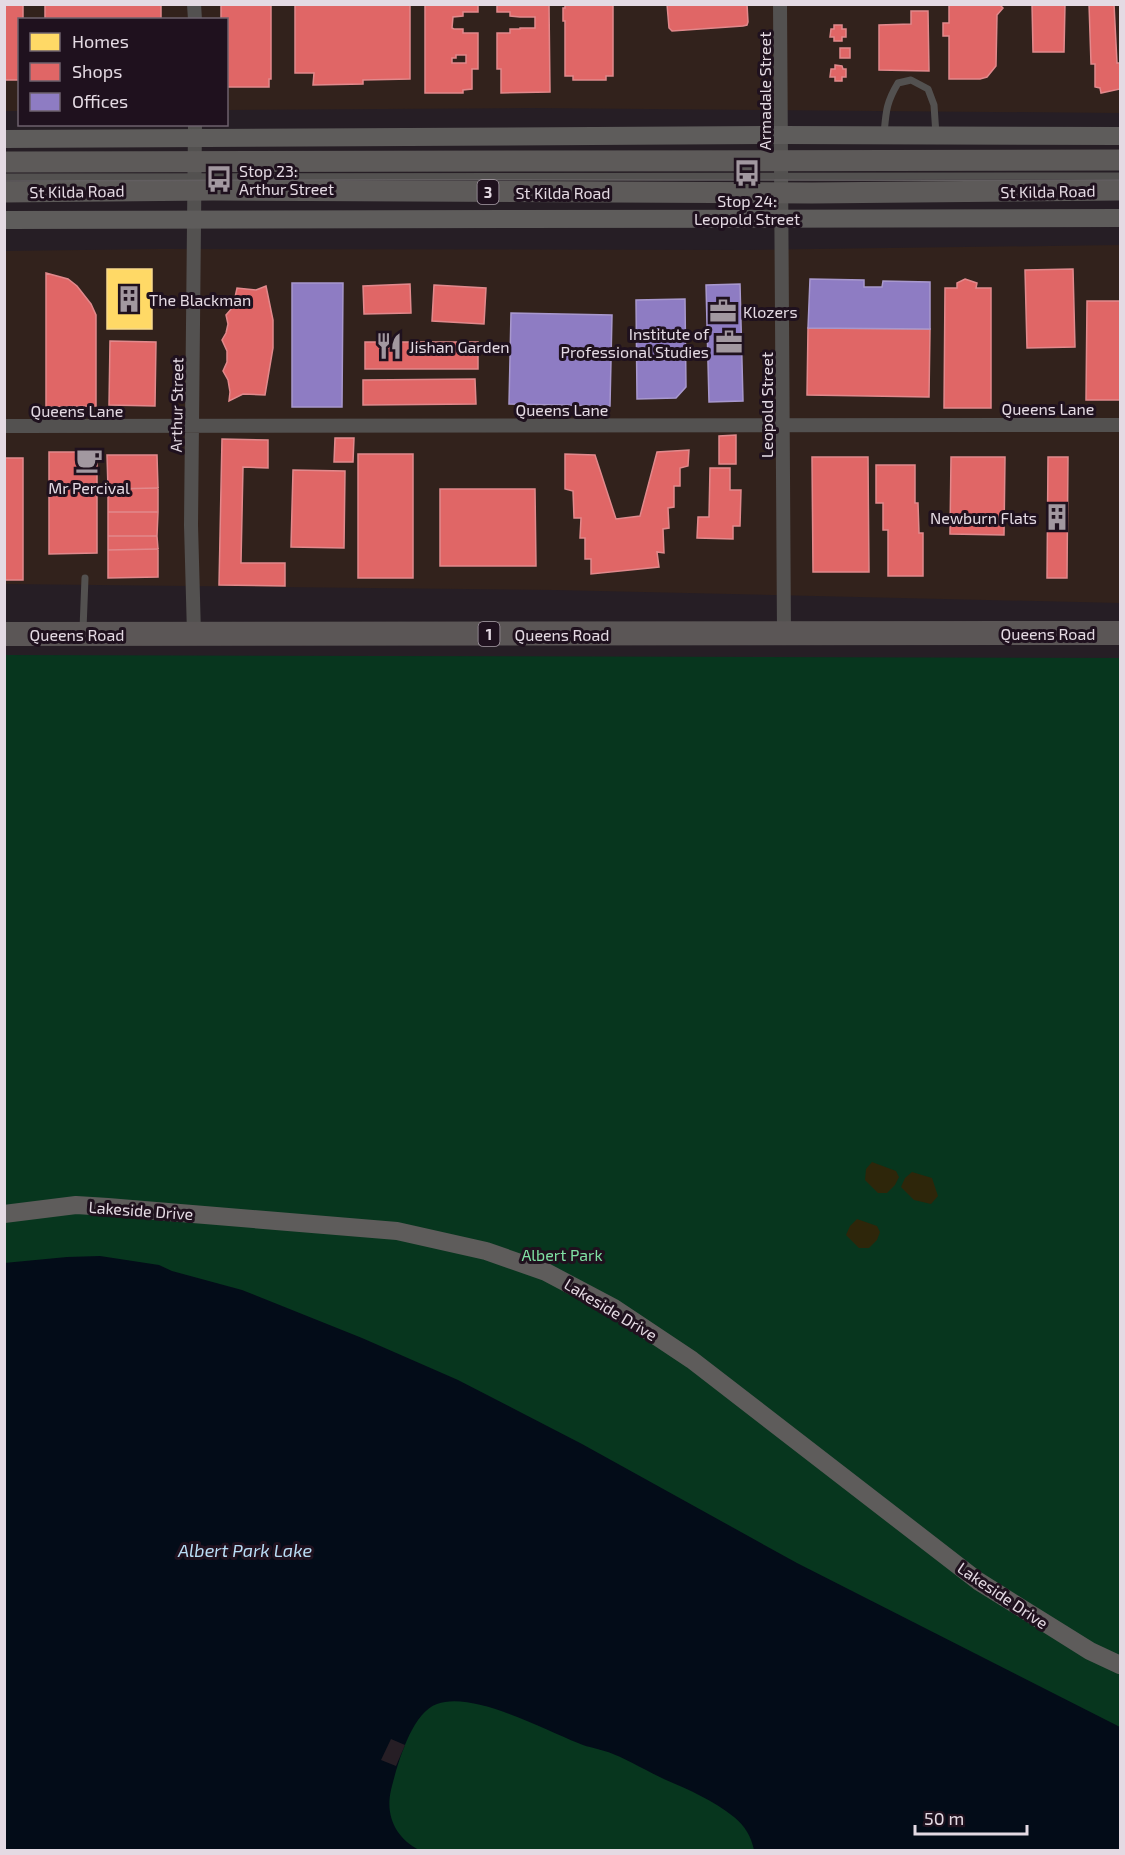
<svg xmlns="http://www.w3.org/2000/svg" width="1125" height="1855" font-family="'Exo 2',sans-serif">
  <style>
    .commercial { fill: #32221c }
    .green { fill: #07361e }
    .sand { fill: #2e260a }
    .water { fill: #030c18 }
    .pier { fill: #261e25 }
    .homes { fill: #ffd966; stroke: #f7d98c; stroke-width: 1.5 }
    .shops { fill: #e06666; stroke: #e1898c; stroke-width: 1.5; fill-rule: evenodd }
    .offices { fill: #8e7cc3; stroke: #a898cd; stroke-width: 1.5 }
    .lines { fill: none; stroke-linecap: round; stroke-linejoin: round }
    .lane { stroke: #535150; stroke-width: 7 }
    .street { stroke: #535150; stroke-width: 14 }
    .secondary { stroke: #5e5c5b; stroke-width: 18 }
    .primary { stroke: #5d5a59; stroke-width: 21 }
    .highway { stroke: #5b5656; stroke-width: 24 }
    .tram { stroke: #625e60; stroke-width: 1.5 }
    .labels { text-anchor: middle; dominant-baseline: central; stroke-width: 6; stroke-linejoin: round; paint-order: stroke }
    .shield { fill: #1f111e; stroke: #a99ea8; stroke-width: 1.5 }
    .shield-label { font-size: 15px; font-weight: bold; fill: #e4dae3 }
    .street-label { font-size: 16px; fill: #e4dae3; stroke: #1f111e }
    .poi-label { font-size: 16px; fill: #e4dae3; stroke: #1f111e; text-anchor: start }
    .park-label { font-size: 16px; fill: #7fe0a3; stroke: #1f111e }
    .water-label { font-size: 18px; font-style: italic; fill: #b9ddf5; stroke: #1f111e }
  </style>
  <rect width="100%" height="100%" fill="#261e25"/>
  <!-- commercial -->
  <path class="commercial" d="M4,5H1120V113L532,108L227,110L226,20H20L19,111H5Z
    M1120,245V603L555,590L5,584L4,251L161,249L747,250Z"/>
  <!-- green -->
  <path class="green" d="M4,655L1120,658V1850H5Z"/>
  <!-- sand -->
  <path class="sand" d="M872,1162L896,1171L899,1177L895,1185L887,1193H878L865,1180L866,1169Z
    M912,1172L932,1178L938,1196L931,1204L914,1200L901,1187L905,1178Z
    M857,1219L877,1226L880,1232L877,1240L869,1248H859L846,1235L850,1226Z"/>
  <!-- water -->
  <path class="water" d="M100,1256L159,1265L172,1271L242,1290L362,1338L458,1380L582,1444L797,1563L1120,1727V1850H754C751,1836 745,1826 734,1817C713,1800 689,1790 666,1780C648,1772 631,1761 613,1754C602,1749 589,1748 578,1743C543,1729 473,1691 437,1704C411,1713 397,1766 391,1790C385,1816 396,1838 419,1850H5L4,1263L67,1257Z"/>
  <!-- pier -->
  <path class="pier" d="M391,1739L405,1745L396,1766L381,1760Z"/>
  <!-- homes -->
  <path class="homes" d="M107,269H152V329H107Z"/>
  <!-- shops -->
  <path class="shops" d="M4,4H23V20H20V80H4Z
    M45,4H161V20H45Z
    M221,4H271V79H269V87H226V20H221Z
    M295,4H410V79L363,80V84L313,85L314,73H295Z
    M425,4H478V12H463V16L453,17L452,28L454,29H463V33H478V69H472V89L463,90V93H425ZM456,55H466V63H452V58H456Z
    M497,4H549L550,92L501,93V69H497V33H510V29H520V28H535V17H520L510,16V12H497Z
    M565,4H613V76H606V80H573V76H565V21H563V8H565Z
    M667,4H747L748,22L747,25L743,26L672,31L669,28Z
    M949,4H999L1003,8L997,15L996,66L987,77L980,79H949V36H943V23H949Z
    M1032,4H1065L1064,52H1033Z
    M1089,4H1114L1117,63H1120V89L1101,93L1100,88L1095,87V64H1091Z
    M911,11H928L929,71L879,70V25L911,24Z
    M834,25H842V29H846V37H842V41H834V37H830L831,29H834Z
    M840,48H850V58H840Z
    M835,65L842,66L843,69H846V77H842V81H835V77H830L831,69H835Z
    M1073,269L1075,347L1027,348L1025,270Z
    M46,273L68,279L77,286L91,304L96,315V406L46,407Z
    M965,279L977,283L976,288H991V408H944L945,288H957V283Z
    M410,284L411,313L364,314L363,286Z
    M434,285L486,288L484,324L432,321Z
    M266,286L273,320V348L265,395L243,394L229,401L230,392L228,380L223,371L227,362V351L222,340L226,333L228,324L226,315L233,307L237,288L256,290Z
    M1087,301H1120V400H1086Z
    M808,328L930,329L929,397L807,395Z
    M110,341L156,342L155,406L109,405Z
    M365,342H478V369H365Z
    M475,379L476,404L363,405V380Z
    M736,435V464H719V436Z
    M335,438H354L353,462H334Z
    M222,439L268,440V468L243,467L241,563H285V586L219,585Z
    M689,450L688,466L680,468V486H674V507L668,508L669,528L663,529L664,553L657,552L659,567L591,574V559H585V538H580L581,518H574L573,491L565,489V454L595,455L616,519L640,516L657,452Z
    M49,452H97V553L49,554Z
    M358,454H413V578H358Z
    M107,455H157L158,488L108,489Z
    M812,457H868L869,572H813Z
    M951,457H1005L1004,535L950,534Z
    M1048,457H1068L1067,578H1047Z
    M4,458H23V580H4Z
    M876,465H915V503H918L919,533H923V576H888V530H883V503H876Z
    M710,468H730V490H741L740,526H733V539L697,538L698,517H709Z
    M293,470L345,471L344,548L291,547Z
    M158,488V512H108V489Z
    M440,489H535L536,566H440Z
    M108,512H158L157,536H108Z
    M108,536H157L158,549L108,550Z
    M158,549V577L108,578V550Z"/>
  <!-- offices -->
  <path class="offices" d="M810,279L864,280V287H882L883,281L930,282V329L808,328Z
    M292,283H343L342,407H292Z
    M740,284L743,401L709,402L706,285Z
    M685,299L686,387L676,398L637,399L636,300Z
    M511,313L612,315L610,406L509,404Z"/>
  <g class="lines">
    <!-- lane -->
    <path class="lane" d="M884,134C886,112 886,103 898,83L911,80L928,89L934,105L936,135
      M4,177L1120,176
      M83,629L85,578"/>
    <!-- street -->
    <path class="street" d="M194,4L195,20
      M780,4L784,634
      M4,426L1120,425
      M194,634L191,525L195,124"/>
    <!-- secondary -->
    <path class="secondary" d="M4,139L781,135L1120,136
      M4,220L1120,218
      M4,1214L76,1205L108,1207L397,1231L486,1251L546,1272L614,1308L692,1360L978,1581L1090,1651L1120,1665"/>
    <!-- primary -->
    <path class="primary" d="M4,162L1120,160
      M4,192L213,190L812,193L1120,190"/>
    <!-- highway -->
    <path class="highway" d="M4,634L1120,633"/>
    <!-- tram -->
    <path class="tram" d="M4,181C376,178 748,181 1120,180"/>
  </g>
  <!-- icons -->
  <defs>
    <symbol id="bus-bare" viewBox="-9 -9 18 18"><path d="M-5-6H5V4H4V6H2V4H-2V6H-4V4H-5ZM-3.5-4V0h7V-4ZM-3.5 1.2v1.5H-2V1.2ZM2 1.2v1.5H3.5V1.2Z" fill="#a298a0" stroke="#1f111e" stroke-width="2.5" paint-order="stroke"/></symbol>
    <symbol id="building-bare" viewBox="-9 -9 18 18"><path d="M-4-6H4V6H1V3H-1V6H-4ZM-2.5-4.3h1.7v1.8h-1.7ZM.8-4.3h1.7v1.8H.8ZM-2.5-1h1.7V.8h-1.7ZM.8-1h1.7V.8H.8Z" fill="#a298a0" stroke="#1f111e" stroke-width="2.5" paint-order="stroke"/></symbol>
    <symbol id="office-bare" viewBox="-9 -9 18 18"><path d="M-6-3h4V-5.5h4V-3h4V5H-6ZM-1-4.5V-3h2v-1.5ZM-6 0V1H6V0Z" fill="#a298a0" stroke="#1f111e" stroke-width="2.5" paint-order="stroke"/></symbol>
    <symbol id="restaurant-bare" viewBox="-9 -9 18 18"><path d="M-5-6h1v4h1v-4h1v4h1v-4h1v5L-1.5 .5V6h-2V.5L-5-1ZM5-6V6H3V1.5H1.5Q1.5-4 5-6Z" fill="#a298a0" stroke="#1f111e" stroke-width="2.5" paint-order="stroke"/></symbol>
    <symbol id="cafe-bare" viewBox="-9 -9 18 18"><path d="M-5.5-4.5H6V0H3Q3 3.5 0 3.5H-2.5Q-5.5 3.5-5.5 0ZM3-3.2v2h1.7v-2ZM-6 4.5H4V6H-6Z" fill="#a298a0" stroke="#1f111e" stroke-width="2.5" paint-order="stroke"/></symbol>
  </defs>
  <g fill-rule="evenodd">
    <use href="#bus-bare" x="728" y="154" width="38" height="38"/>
    <use href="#bus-bare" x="200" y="160" width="38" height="38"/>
    <use href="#building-bare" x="110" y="280" width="38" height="38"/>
    <use href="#office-bare" x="704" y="292" width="38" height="38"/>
    <use href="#office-bare" x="710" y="323" width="38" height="38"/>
    <use href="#restaurant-bare" x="370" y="327" width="38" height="38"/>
    <use href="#cafe-bare" x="70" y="441" width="38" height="38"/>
    <use href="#building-bare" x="1038" y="498" width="38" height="38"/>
  </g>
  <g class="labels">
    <!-- shield labels -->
    <g class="shield">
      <rect x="477.5" y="180" width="21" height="24" rx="4.5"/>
      <rect x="478.5" y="622" width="21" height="24" rx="4.5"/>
    </g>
    <g class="shield-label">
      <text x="488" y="192">3</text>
      <text x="489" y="634">1</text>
    </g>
    <!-- street labels -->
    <g class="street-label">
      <text transform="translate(764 91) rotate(-90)">Armadale Street</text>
      <text transform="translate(77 191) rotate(-1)">St Kilda Road</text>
      <text transform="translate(1048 191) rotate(-1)">St Kilda Road</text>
      <text x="563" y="192">St Kilda Road</text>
      <text transform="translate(176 405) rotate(-89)">Arthur Street</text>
      <text transform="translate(766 405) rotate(-90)">Leopold Street</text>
      <text x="1048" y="408">Queens Lane</text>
      <text x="562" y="409">Queens Lane</text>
      <text x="77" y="410">Queens Lane</text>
      <text x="1048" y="633">Queens Road</text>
      <text x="77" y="634">Queens Road</text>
      <text x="562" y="634">Queens Road</text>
      <text transform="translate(141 1210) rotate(4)">Lakeside Drive</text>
      <text transform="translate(611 1309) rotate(31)">Lakeside Drive</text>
      <text transform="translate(1003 1595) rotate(34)">Lakeside Drive</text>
    </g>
    <!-- poi labels -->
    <g class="poi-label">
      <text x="239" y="170">Stop 23:<tspan x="239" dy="18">Arthur Street</tspan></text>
      <text x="747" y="200" text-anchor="middle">Stop 24:<tspan x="747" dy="18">Leopold Street</tspan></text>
      <text x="149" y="299">The Blackman</text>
      <text x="743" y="311">Klozers</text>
      <text x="709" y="333" text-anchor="end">Institute of<tspan x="709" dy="18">Professional Studies</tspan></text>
      <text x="409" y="346">Jishan Garden</text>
      <text x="89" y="487" text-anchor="middle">Mr Percival</text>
      <text x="1037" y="517" text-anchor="end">Newburn Flats</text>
    </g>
    <!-- park labels -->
    <g class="park-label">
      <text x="562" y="1254">Albert Park</text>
    </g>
    <!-- water labels -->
    <g class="water-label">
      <text x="245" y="1550">Albert Park Lake</text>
    </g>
  </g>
  <!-- border -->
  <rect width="1125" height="1855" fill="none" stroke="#e4dae3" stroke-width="12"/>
  <!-- legend -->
  <rect x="18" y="18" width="210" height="108" fill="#1f111e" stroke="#6e616d" stroke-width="1.5"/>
  <rect x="30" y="33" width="30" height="18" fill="#ffd966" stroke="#6e616d" stroke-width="1.5"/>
  <text x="72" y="48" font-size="18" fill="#e4dae3">Homes</text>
  <rect x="30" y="63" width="30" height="18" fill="#e06666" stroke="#6e616d" stroke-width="1.5"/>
  <text x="72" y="78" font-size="18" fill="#e4dae3">Shops</text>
  <rect x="30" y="93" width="30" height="18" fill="#8e7cc3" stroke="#6e616d" stroke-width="1.5"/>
  <text x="72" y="108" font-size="18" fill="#e4dae3">Offices</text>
  <!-- scale -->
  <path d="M915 1825v9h112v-9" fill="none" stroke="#e4dae3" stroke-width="3"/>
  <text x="924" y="1825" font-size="18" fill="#e4dae3" stroke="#1f111e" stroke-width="4.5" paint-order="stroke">50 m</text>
</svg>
